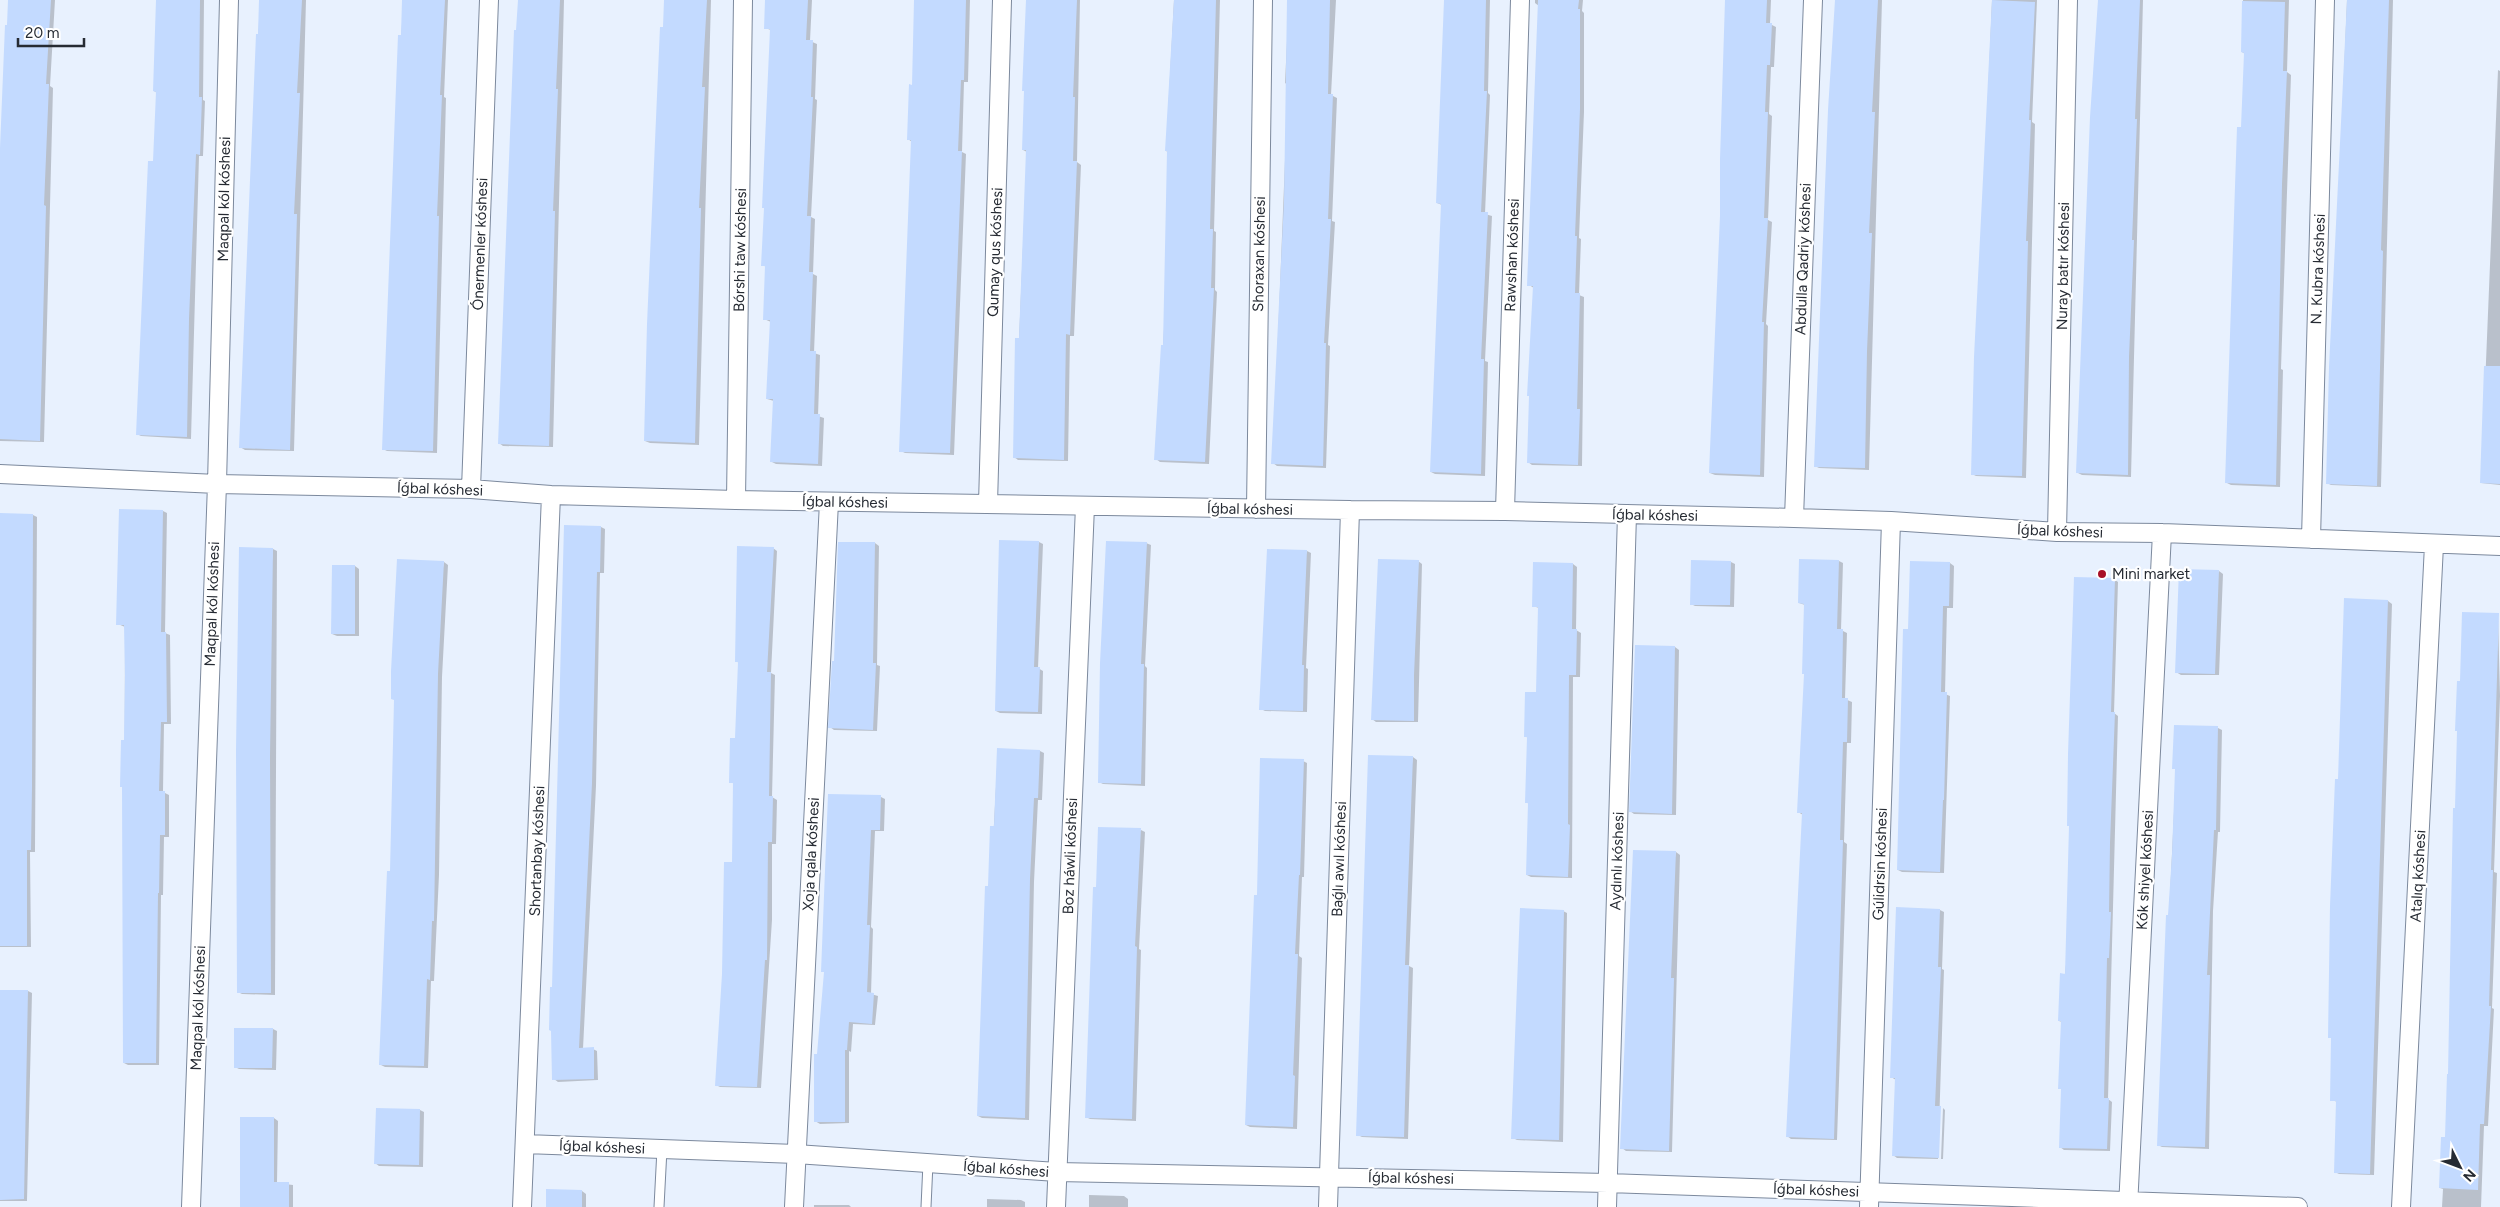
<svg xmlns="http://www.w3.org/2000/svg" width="2500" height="1207" font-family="Figtree,sans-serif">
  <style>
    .shadow { fill: #0003 }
    .building { fill: #c3daff }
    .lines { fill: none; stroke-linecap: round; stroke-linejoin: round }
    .service-casing { stroke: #7c899d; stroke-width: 11 }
    .minor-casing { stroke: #7c899d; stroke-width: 20 }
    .service { stroke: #fff; stroke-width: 9 }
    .minor { stroke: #fff; stroke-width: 18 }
    .poi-dot { fill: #a81027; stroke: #fff; stroke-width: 2 }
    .labels { text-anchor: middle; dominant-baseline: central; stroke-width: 4.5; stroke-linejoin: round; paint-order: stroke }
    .street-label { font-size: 15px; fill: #262b33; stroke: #fff }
    .poi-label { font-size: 15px; fill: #262b33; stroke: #fff; text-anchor: start }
  </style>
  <rect width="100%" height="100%" fill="#e8f1fe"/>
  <!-- shadow -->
  <path class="shadow" d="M9,0H55L50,86L53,88L44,442L0,441V180Z
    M157,0H204L203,100L205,101L203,156H199L191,439L141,436L137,434L155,162L157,93L154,91Z
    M260,0H306L294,451L245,450L240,447Z
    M403,0H448L444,97L446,98L437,453L387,451L383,449Z
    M519,0H564L553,447L503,446L499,443Z
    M665,0H711L699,445L650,443L645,441Z
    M766,0H812L810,41L817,44L815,99L817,100L811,217L815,219L813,274L817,276L814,353L820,355L818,416L824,418L822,466L776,464L772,462L774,401L767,399L771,322L764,319L766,267L763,265L771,30L765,28Z
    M916,0H970L968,82H964L962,152L966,154L954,455L905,453L901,451L912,142L908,139L913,86Z
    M1027,0H1080L1077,162L1081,165L1074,336H1070L1068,461L1018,460L1014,457L1027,152L1023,150Z
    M1174,0H1220L1214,231L1216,232L1215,290L1217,292L1209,464L1160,462L1156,459L1167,280L1168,152L1166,151Z
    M1289,0H1336L1331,95L1337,98L1332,221L1335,222L1328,345L1330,346L1326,468L1277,466L1273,463L1288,85L1285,83Z
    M1445,0H1490L1488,93L1490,95L1485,214L1492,216L1485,361L1488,362L1485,476L1435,474L1431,472L1442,205L1437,203Z
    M1535,0H1583L1582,11L1584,13V112L1579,238L1581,239L1579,295L1584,297L1582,466L1532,465L1528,462L1534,288L1529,285L1539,6L1535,3Z
    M1726,0H1771L1770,24L1776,27L1774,67H1771L1769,114L1772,116L1768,220L1772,222L1766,324L1768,326L1764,477L1715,475L1710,473L1721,216Z
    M1836,0H1882L1869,470L1819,468L1815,466Z
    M1992,0H2037L2032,122L2035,124L2026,478L1976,476L1972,474Z
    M2099,0H2143L2131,477L2082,475L2078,473Z
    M2243,0H2289L2287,72L2291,75L2281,369L2283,370L2280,487L2231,485L2227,483L2245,54L2242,52Z
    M2347,0H2393L2381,487L2331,485L2327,483Z
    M2498,70L2500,71V485L2481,483Z
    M163,511L167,513L165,633L170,635L171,724H164L163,792L169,795V837H164L163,895H161L159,1065H128L124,1063L125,627L118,624Z
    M0,514L33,515L37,517L35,852H30L31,947H0Z
    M566,526L601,527L605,529L604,573H600L596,786L583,1049H593L597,1051L598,1080L558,1082L554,1079V988Z
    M1039,542L1043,544L1038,668L1043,671L1042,714L1000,713L996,711Z
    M875,543L879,546L877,665L880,666L877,731L834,730L830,727L835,662Z
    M1146,543L1151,545L1145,666L1147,668L1145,786L1103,784L1099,782Z
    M773,548L777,551L771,673L775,675L772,797L777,800L776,844H772V920L761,1088L720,1087L716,1085L733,864L735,784L730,782L737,739L739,663L736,661Z
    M273,549L277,551L275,995L242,994L238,992Z
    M1307,551L1311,553L1306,668L1308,669L1307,712L1265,711L1261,709Z
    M1418,561L1422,564L1418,722H1376L1372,719Z
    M1839,561L1843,563L1841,630L1847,633L1845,699L1852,702L1851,743H1847L1844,842L1847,844L1837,1140L1791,1139L1787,1136L1803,815L1798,812L1805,675V605L1799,603Z
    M444,562L448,565L442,677L439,875L434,981H431L428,1068L385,1067L381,1065L391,873Z
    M1731,562L1735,564L1734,607L1695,606L1691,604Z
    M1534,563L1573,564L1577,567L1576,630L1581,633L1580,677H1573L1572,878L1531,877L1527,875L1529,804L1526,802L1528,738L1525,736L1537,693L1539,608L1533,606Z
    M1950,563L1954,566L1953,608H1947L1945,694L1950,696L1944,873L1902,872L1898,870L1909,630Z
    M355,566L359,569V636H337L332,634Z
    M2219,571L2223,574L2219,675H2181L2176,672Z
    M2114,579L2118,582L2114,713L2118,716L2108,1099L2112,1102L2110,1151L2064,1150L2060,1147L2062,1090V1022L2059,1021Z
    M2345,600L2388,601L2392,604L2374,1175L2339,1174L2335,1172L2338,1102L2331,1100Z
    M2498,615L2500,696L2494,872L2497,873L2492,1008L2494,1009L2488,1126H2484L2481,1207H2442L2443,1189L2440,1188L2446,1139L2450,1075L2462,682Z
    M1675,647L1679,650L1676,815L1634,814L1630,811Z
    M2175,726L2218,728L2222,730L2220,832H2218L2213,911L2209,1149L2162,1147L2158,1145L2176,770Z
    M998,750L1040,751L1044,753L1042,800H1038L1034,882L1029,1120L982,1118L978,1116Z
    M1413,757L1417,760L1409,966L1413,968L1408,1139L1362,1137L1358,1135Z
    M1303,761L1307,763L1304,877H1302L1299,956L1302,958L1297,1129L1250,1127L1246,1125L1258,896Z
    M829,795L881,797L885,799L884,831H875L871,927L873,929L871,994L878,996L875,1025L853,1024L851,1052L849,1051V1123L820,1124L815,1121L825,973Z
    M1141,830L1145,832L1139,949L1141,950L1136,1121L1090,1119L1086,1117L1097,889Z
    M1676,852L1680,855L1672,1152L1626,1151L1622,1148Z
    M1940,910L1944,912L1942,969L1944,970L1938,1159L1897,1158L1893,1155L1896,1080L1891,1077Z
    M1563,911L1567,913L1563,1142L1517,1140L1513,1138Z
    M0,991H28L32,993L27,1201H0Z
    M273,1029L277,1031L276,1070L239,1069L235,1067Z
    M1943,1108L1945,1110L1943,1159H1941Z
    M420,1110L424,1112L423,1167L379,1166L375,1163Z
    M274,1118L278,1121L277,1183L293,1185V1207H241Z
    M582,1191L586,1194V1207H547Z
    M1089,1195L1124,1196L1128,1199V1207H1089Z
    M987,1199L1021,1200L1025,1202V1207H987Z
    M814,1205H849L851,1207H814Z"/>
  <!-- building -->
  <path class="building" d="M8,0H51L46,84H49L44,205L46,206L40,441L0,439V148L5,25H7Z
    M156,0H200L199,97H202L200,155L196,154L189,319L187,437L136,435L148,161H153L156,92L153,91Z
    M259,0H302L297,93H300L294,214H297L290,450L239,448L256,34H258Z
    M402,0H445L440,95H442L437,216H439L433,451L382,450L398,35H401Z
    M518,0H560L556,89H558L553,211H555L549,446L498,444L514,30H516Z
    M664,0H707L702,87H705L699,208H701L695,443L644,441L647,324L660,27H663Z
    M765,0H808L806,40H813L811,97H813L807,216H811L809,272H813L810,351H816L814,414H820L818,464L770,462L773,399H766L770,320H763L765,266H761L764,208H762L770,29H764Z
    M914,0H966L964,80H961L958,151H962L950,453L899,452L911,140H907L909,84L912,85Z
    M1026,0H1077L1073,97H1075L1073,161H1077L1070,335L1066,334L1064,460L1013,458L1015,338H1019L1026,150H1022L1024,91H1022Z
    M1174,0H1216L1210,229H1213L1211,288H1214L1205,462L1154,460L1161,345H1163L1167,151H1165Z
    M1287,0H1330L1328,94H1333L1328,219H1331L1324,343H1326L1323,466L1271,464L1284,202Z
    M1444,0H1486L1484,91H1487L1481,212H1488L1481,359H1484L1481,474L1430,472L1441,204L1436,203Z
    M1538,0H1579L1578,9H1580V109L1575,236H1577L1575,293H1580L1577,409H1580L1578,465L1527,463L1529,396H1527L1533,286H1527Z
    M1725,0H1767L1766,23H1772L1770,65H1767L1765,112H1768L1764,218H1768L1762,322H1764L1760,475L1709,473L1720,216V159Z
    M1835,0H1878L1872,112H1875L1869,233H1872L1867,351L1865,468L1814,467L1828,110Z
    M1992,0L2035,2L2029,120H2031L2026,241H2028L2022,476L1971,475L1974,357Z
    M2098,0H2140L2135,119H2137L2132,240H2134L2129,357L2128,475L2076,473L2090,117Z
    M2347,0H2389L2381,250L2383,251L2377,486L2326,484L2329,367Z
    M2242,1L2285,2L2283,71H2287L2282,184L2276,485L2225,483L2237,127H2241L2244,53L2241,52Z
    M2484,366H2500V484L2480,483Z
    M119,509L163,510L161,632H166L167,722H161L159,791H165V835H160L159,893H158L156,1063H123L122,787H120L121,740H124L125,676L124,625H116Z
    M0,513L33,514L32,786L31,850H27V946H0Z
    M564,525L601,526L600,572H597L592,783L579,1048L594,1047V1079L552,1080L551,1031L549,1030L550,987H552Z
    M999,540L1039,541L1034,667H1040L1038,712L995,711Z
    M1106,541L1147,542L1141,664H1144L1141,784L1098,783L1100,663Z
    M838,542H875L873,663H876L873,730L828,728L832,661H834Z
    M737,546L774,547L767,672H771L769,796H773L772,842H768L767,960H765L757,1087L715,1086L722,974L724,862H732L733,783H729L730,738H735L738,662H735Z
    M239,547L273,548L270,756L271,993H237L236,750Z
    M1267,549L1307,550L1302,665H1304L1303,711L1259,710Z
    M397,559L444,561L438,674L434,921H432L430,980L427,979L424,1066L379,1065L387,871H390L394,700L391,699V671Z
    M1378,559L1419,560L1414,675V721L1371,720Z
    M1799,559L1839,560L1837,629H1843L1842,698H1848L1847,742H1843L1840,840H1843L1834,1139L1786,1137L1802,813H1797L1804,674H1802L1804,604L1798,603Z
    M1691,560L1731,561L1730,605H1690Z
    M1910,561L1950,562L1949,606H1943L1941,692H1947L1944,800H1943L1940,872L1897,870L1903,629H1908Z
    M1533,562L1573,563L1572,629H1577L1576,675H1569L1568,824L1570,825L1568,877L1526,875L1528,803H1525L1527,737H1524L1525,692H1536L1538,607H1532Z
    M332,565H355V634H331Z
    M2179,569L2219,570L2215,674L2175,673Z
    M2074,577L2115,578L2111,712H2115L2110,843L2109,912H2111L2109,958H2107L2104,1098H2109L2107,1149L2059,1148L2061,1089H2058L2061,1021H2058L2060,973L2065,974L2069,826H2067L2068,754Z
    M2344,598L2388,600L2370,1174L2334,1173L2336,1101H2330L2331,1038H2328L2330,906L2335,779H2338Z
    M2462,612L2499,613L2491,870H2493L2489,1006H2491L2484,1124H2480L2478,1190L2439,1188L2441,1137H2445L2447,1074H2448L2453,808H2455L2457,731H2455L2457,681H2460Z
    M1635,645L1675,646L1672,814L1629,812Z
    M2174,725L2218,726L2216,830H2214L2207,975H2210L2205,1147L2157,1146L2166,915H2168L2172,855L2175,769H2172Z
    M997,748L1040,750L1038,798H1034L1030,879L1025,1118L977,1116L985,886H988L990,826H994Z
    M1368,755L1413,756L1405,965H1409L1404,1137L1356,1136Z
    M1260,758L1304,759L1300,875H1299L1295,954H1298L1293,1075L1295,1076L1293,1127L1245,1125L1254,895H1257Z
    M828,794L881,795L880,830H871L867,925H870L867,992L874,993L872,1024L849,1022L847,1050H845V1122H814V1054H817L824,972H821Z
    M1098,827L1141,828L1135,946L1137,947L1132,1119L1085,1118L1093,887H1096Z
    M1633,850L1676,851L1671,978H1674L1669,1151L1620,1149Z
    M1896,907L1940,909L1938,967H1941L1935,1106H1941L1939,1158L1892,1156L1895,1078H1890Z
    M1520,908L1564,910L1559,1140L1511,1139Z
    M0,990H28L24,1199L0,1200Z
    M234,1028H273L272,1068H234Z
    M376,1108L420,1109L419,1165L374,1164Z
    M240,1117H274V1182H289V1207H240Z
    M546,1189L582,1190V1207H546Z"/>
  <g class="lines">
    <defs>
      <path id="service" d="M659,1207L662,1149
        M926,1207L928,1163"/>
      <path id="minor" d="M0,474L217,484L471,489L551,495L736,500L1350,510L1505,511L1794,518L1891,521L2057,532L2162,533L2500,546
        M471,489L489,0
        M736,500L743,0
        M988,504L1002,0
        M1256,509L1263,0
        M1505,511L1520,0
        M1794,518L1813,0
        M2057,532L2068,0
        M2311,539L2325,0
        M525,1144L796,1154L1057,1172L1608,1183L2298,1207
        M191,1207L217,484L229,0
        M522,1207L551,495
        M794,1207L829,502
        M1056,1207L1085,506
        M1328,1207L1350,510
        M1607,1207L1627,514
        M1869,1207L1891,521
        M2128,1207L2162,533
        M2401,1207L2434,545"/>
    </defs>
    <!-- service casing -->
    <use href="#service" class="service-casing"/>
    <!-- minor casing -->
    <use href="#minor" class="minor-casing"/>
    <!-- service -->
    <use href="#service" class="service"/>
    <!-- minor -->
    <use href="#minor" class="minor"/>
  </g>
  <!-- markers -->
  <circle class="poi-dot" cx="2102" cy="574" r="5"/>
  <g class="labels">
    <!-- street labels -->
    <g class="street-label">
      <text transform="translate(224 199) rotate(-89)">Maqpal kól kóshesi</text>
      <text transform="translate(480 244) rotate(-88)">Ónermenler kóshesi</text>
      <text transform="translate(740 250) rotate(-89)">Bórshi taw kóshesi</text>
      <text transform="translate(995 252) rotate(-88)">Qumay qus kóshesi</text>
      <text transform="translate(1259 254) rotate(-89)">Shoraxan kóshesi</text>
      <text transform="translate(1512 255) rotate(-88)">Rawshan kóshesi</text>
      <text transform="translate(1803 259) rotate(-88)">Abdulla Qadriy kóshesi</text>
      <text transform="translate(2063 266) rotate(-89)">Nuray batır kóshesi</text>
      <text transform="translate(2318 269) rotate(-88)">N. Kubra kóshesi</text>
      <text transform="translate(440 489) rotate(2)">Íǵbal kóshesi</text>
      <text transform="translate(845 502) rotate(1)">Íǵbal kóshesi</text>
      <text transform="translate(1250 509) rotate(1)">Íǵbal kóshesi</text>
      <text transform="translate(1655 515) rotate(1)">Íǵbal kóshesi</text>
      <text transform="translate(2060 531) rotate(2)">Íǵbal kóshesi</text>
      <text transform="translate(212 604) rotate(-88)">Maqpal kól kóshesi</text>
      <text transform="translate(537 851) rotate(-88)">Shortanbay kóshesi</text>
      <text transform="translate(811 854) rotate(-87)">Xoja qala kóshesi</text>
      <text transform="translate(1070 856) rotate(-88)">Boz háwli kóshesi</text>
      <text transform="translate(1339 859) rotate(-88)">Baǵlı awıl kóshesi</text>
      <text transform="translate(1617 861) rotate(-88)">Aydınlı kóshesi</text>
      <text transform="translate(1880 864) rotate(-88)">Gúlidrsin kóshesi</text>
      <text transform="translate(2145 870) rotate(-87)">Kók shiyel kóshesi</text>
      <text transform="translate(2418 876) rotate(-87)">Atalıq kóshesi</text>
      <text transform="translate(198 1008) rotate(-88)">Maqpal kól kóshesi</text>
      <text transform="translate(602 1147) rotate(2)">Íǵbal kóshesi</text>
      <text transform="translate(1006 1169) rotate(4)">Íǵbal kóshesi</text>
      <text transform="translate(1411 1178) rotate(1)">Íǵbal kóshesi</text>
      <text transform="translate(1816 1190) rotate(2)">Íǵbal kóshesi</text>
    </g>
    <!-- poi labels -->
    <g class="poi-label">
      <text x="2112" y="574">Mini market</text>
    </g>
  </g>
  <!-- north arrow -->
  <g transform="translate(2460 1167) rotate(132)" stroke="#ffffff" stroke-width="4" paint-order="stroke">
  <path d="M0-4L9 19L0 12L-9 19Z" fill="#262b33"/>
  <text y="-8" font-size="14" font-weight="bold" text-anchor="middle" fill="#262b33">N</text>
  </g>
  <!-- scale -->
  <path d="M18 38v8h66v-8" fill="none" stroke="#262b33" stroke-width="2.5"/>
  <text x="25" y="38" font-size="15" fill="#262b33" stroke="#ffffff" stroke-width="4" paint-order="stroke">20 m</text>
</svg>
